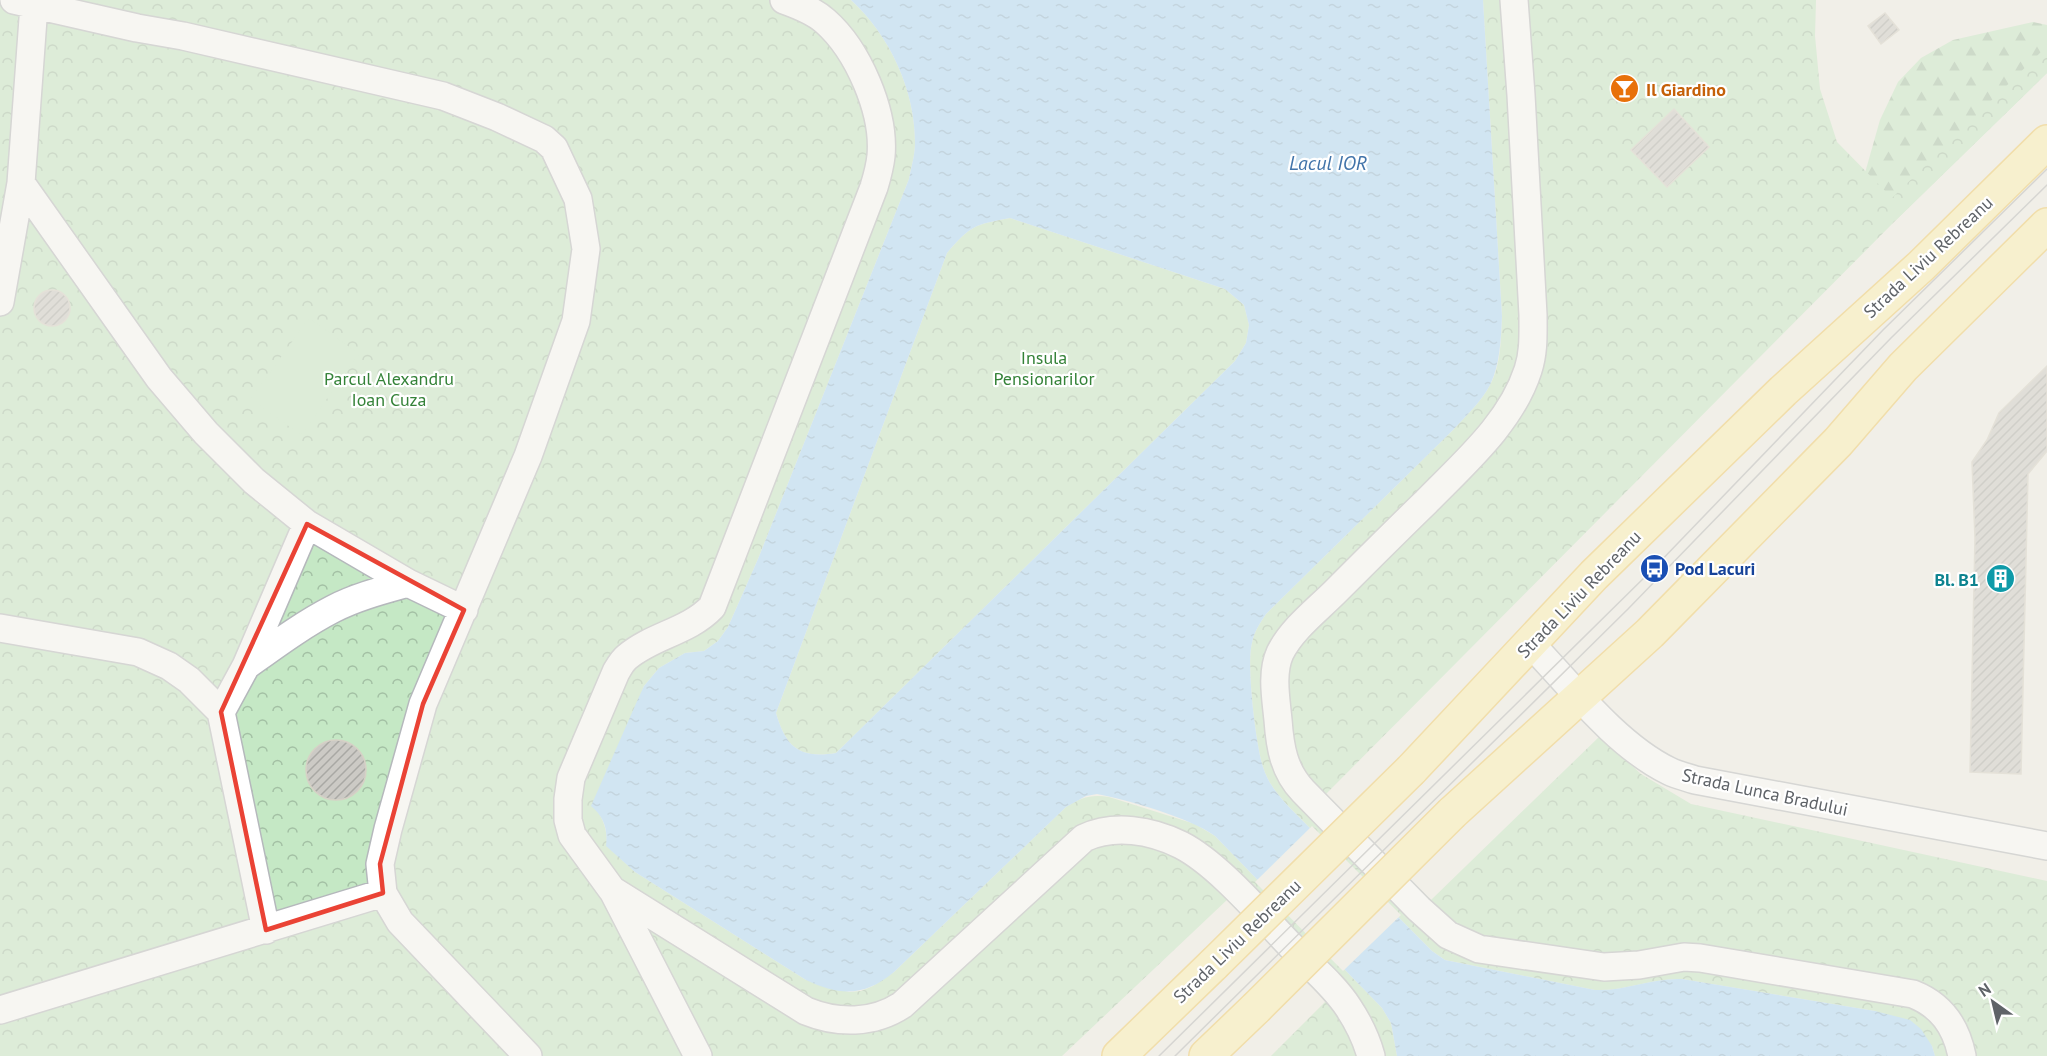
<svg xmlns="http://www.w3.org/2000/svg" width="2047" height="1056" font-family="'PT Sans',sans-serif">
  <style>
    .forest { fill: url(#forest-firs) }
    .park { fill: url(#park-crowns) }
    .garden { fill: #c5e8c5 }
    .water { fill: url(#water-ripples); fill-rule: evenodd }
    .pier { fill: #f1efe8 }
    .building { fill: url(#building-hatch); stroke: #d6d1c6; stroke-width: 1.5 }
    .lines { fill: none; stroke-linecap: round; stroke-linejoin: round }
    .minor-casing { stroke: #b5b8bc; stroke-width: 30 }
    .major-casing { stroke: #f2c960; stroke-width: 36 }
    .minor { stroke: #fff; stroke-width: 27 }
    .major { stroke: #fff2af; stroke-width: 33 }
    .tram { stroke: #b6b7b8; stroke-width: 1.5 }
    .major-bridge-casing { stroke: #f2c960; stroke-width: 36; stroke-linecap: butt }
    .major-bridge { stroke: #fff2af; stroke-width: 33 }
    .marked { fill: none; stroke: #ea4335; stroke-width: 4.5; stroke-linejoin: round }
    .labels { text-anchor: middle; dominant-baseline: central; stroke-width: 4.5; stroke-linejoin: round; paint-order: stroke }
    .food-label { font-size: 18px; font-weight: bold; fill: #c56008; stroke: #fff; text-anchor: start }
    .street-label { font-size: 18px; fill: #5f6368; stroke: #fff }
    .park-label { font-size: 18px; fill: #348238; stroke: #fff }
    .transit-label { font-size: 18px; font-weight: bold; fill: #164399; stroke: #fff; text-anchor: start }
    .culture-label { font-size: 18px; font-weight: bold; fill: #0d838f; stroke: #fff; text-anchor: end }
    .water-label { font-size: 20px; font-style: italic; fill: #4174aa; stroke: #fff }
  </style>
  <defs>
    <pattern id="forest-firs" width="22" height="20" patternUnits="userSpaceOnUse" patternTransform="scale(1.5)"><rect width="22" height="20" fill="#c5e8c5"/><path d="M5 1l3.5 6h-7zM16 11l3.5 6h-7z" fill="#a3c0a4"/></pattern>
    <pattern id="park-crowns" width="20" height="18" patternUnits="userSpaceOnUse" patternTransform="scale(1.5)"><rect width="20" height="18" fill="#c5e8c5"/><path d="M2 6a3 3 0 1 1 6 0M12 15a3 3 0 1 1 6 0" fill="none" stroke="#a3c0a4"/></pattern>
    <pattern id="water-ripples" width="26" height="14" patternUnits="userSpaceOnUse" patternTransform="scale(1.5)"><rect width="26" height="14" fill="#aadaff"/><path d="M2 4q2-2 4 0t4 0M15 11q2-2 4 0t4 0" fill="none" stroke="#8eb4d2"/></pattern>
    <pattern id="building-hatch" width="6" height="6" patternUnits="userSpaceOnUse" patternTransform="scale(1.5)"><rect width="6" height="6" fill="#cccac5"/><path d="M-1 1l2-2M0 6l6-6M5 7l2-2" fill="none" stroke="#a9a8a4"/></pattern>
  </defs>
  <rect width="100%" height="100%" fill="#f1efe8"/>
  <!-- forest -->
  <path class="forest" d="M2033,22L2047,25V73L1896,220L1863,180L1880,120L1898,82L1921,58L1953,40Z"/>
  <!-- park -->
  <path class="park" d="M0,0H851C890,36 915,90 915,143C915,155 911,168 909,179L758,559L728,627L718,641L704,651L685,653L659,668L644,686L598,812C605,823 607,832 607,846L635,872L806,980L849,992L861,991L873,986L894,972L1066,807C1081,797 1092,794 1109,797L1195,824L1215,836L1382,1008L1391,1023L1397,1056H1271L1329,998L1229,898L1062,1056H0Z
    M1483,0H1816L1815,36L1820,89L1837,142L1892,198L2047,46V73L1896,220L1325,795L1431,900L1600,736L1641,774L1691,804L2047,881V1056H1935L1932,1046L1875,1011L1682,979C1653,978 1626,991 1595,990L1445,960L1432,951L1288,806C1277,794 1268,783 1263,767C1256,746 1246,664 1252,643C1254,632 1260,623 1266,614L1454,429C1466,416 1481,402 1490,385C1501,365 1501,339 1502,316Z
    M1010,218L1225,289L1244,305L1249,325L1246,343L1235,361L836,753C799,759 786,747 776,713L947,253C971,225 974,225 1010,218Z"/>
  <!-- garden -->
  <path class="garden" d="M309,318L359,354L301,435L251,399Z"/>
  <!-- water -->
  <path class="water" d="M851,0H1483L1502,316C1501,339 1500,365 1490,385C1481,402 1466,416 1454,429L1266,614C1260,623 1254,632 1252,643C1246,664 1256,746 1263,767C1268,783 1277,794 1288,806L1432,951L1445,960L1595,990C1626,991 1651,978 1682,979L1875,1011L1910,1020L1921,1029L1932,1046L1935,1056H1397L1391,1023L1382,1008L1215,836C1191,818 1128,800 1097,794L1086,796L1066,807L894,972C864,997 840,996 806,980L635,872L606,846C608,829 604,817 591,806L638,699L644,686L659,668L685,653L704,651L718,641L728,627L758,559L909,179C911,168 915,155 915,143C915,90 890,36 851,0ZM1010,218L1225,289L1244,305L1249,325L1246,343L1235,361L836,753C799,759 786,747 776,713L947,253C971,225 974,225 1010,218Z"/>
  <!-- pier -->
  <path class="pier" d="M1312,826L1401,915L1343,971L1255,882Z"/>
  <!-- building -->
  <path class="building" d="M1885,13L1899,30L1881,44L1868,26Z
    M1674,109L1709,147L1667,187L1631,150Z
    M34 308a18 18 0 1 1 36 0a18 18 0 1 1-36 0Z
    M2047,366V451L2028,474L2021,774L1970,772L1975,538L1972,462L1987,440L1999,413Z
    M306 770a30 30 0 1 1 60 0a30 30 0 1 1-60 0Z"/>
  <g class="lines">
    <defs>
      <path id="minor" d="M14,0L137,28L183,36L443,96L497,117L544,139L554,148L578,199L586,249L576,321L528,456L423,704L388,829L380,864L383,893L400,922L528,1056
        M784,0C798,5 814,11 825,21C858,50 885,112 881,156C880,166 877,177 874,187L712,607C688,632 653,635 627,657C622,661 619,667 616,672L571,778L568,799V820L572,835L612,890L806,1011C838,1024 873,1024 902,1005L1084,838C1114,824 1151,830 1181,845C1218,864 1261,915 1291,946C1310,966 1333,984 1348,1007C1358,1022 1366,1038 1371,1056
        M1514,0L1521,95L1533,315C1533,334 1534,352 1528,370C1511,423 1464,463 1426,502C1395,532 1365,562 1335,592C1317,610 1292,629 1280,653C1271,673 1276,699 1278,720C1280,748 1284,771 1303,791L1419,909L1448,935L1479,949L1604,967L1639,965L1684,957L1700,958L1913,994C1941,1005 1956,1026 1962,1056
        M21,183L159,378L206,433L254,481L307,524L408,583L464,610
        M0,302L21,183L34,5
        M0,628L138,652L169,666L189,680L221,712L266,930
        M1531,644C1570,685 1617,746 1669,771C1677,775 1686,777 1695,780L2047,846
        M246,666C274,646 302,625 333,609C356,597 383,590 408,583
        M221,712L246,666L307,524
        M613,891L698,1056
        M0,1010L383,893"/>
      <path id="major" d="M1411,770L1594,575L1783,391L1921,266L2047,142
        M1452,813L1650,633L1838,442L1903,367L2047,225
        M1119,1056L1214,964
        M1206,1056L1256,1008"/>
    </defs>
    <!-- minor casing -->
    <use href="#minor" class="minor-casing"/>
    <!-- major casing -->
    <use href="#major" class="major-casing"/>
    <!-- minor -->
    <use href="#minor" class="minor"/>
    <!-- major -->
    <use href="#major" class="major"/>
    <!-- tram -->
    <path class="tram" d="M1159,1056L1654,568L1883,330L2047,169
      M1175,1056L1628,609L1891,338L2047,185"/>
    <defs>
      <path id="major-bridge" d="M1214,964L1411,770
        M1256,1008L1452,813"/>
    </defs>
    <!-- major-bridge casing -->
    <use href="#major-bridge" class="major-bridge-casing"/>
    <!-- major-bridge -->
    <use href="#major-bridge" class="major-bridge"/>
  </g>
  <!-- marked area -->
  <path d="M0 0H2047V1056H0ZM307,524L464,610L423,704L380,864L383,893L266,930L221,712Z" fill="#f1efe8" fill-opacity=".55" fill-rule="evenodd"/>
  <path class="marked" d="M307,524L464,610L423,704L380,864L383,893L266,930L221,712Z"/>
  <!-- icons -->
  <defs>
    <symbol id="bar-disc" viewBox="-11 -11 22 22"><circle r="9.5" fill="#e8710a" stroke="#fff"/><path d="M-6-5H6L.8 .8V4.5H3.5V6h-7V4.5H-.8V.8Z" fill="#fff"/></symbol>
    <symbol id="bus-disc" viewBox="-11 -11 22 22"><circle r="9.5" fill="#1a4fb4" stroke="#fff"/><path d="M-5-6H5V4H4V6H2V4H-2V6H-4V4H-5ZM-3.5-4V0h7V-4ZM-3.5 1.2v1.5H-2V1.2ZM2 1.2v1.5H3.5V1.2Z" fill="#fff"/></symbol>
    <symbol id="building-disc" viewBox="-11 -11 22 22"><circle r="9.5" fill="#0f9aa8" stroke="#fff"/><path d="M-4-6H4V6H1V3H-1V6H-4ZM-2.5-4.3h1.7v1.8h-1.7ZM.8-4.3h1.7v1.8H.8ZM-2.5-1h1.7V.8h-1.7ZM.8-1h1.7V.8H.8Z" fill="#fff"/></symbol>
  </defs>
  <g fill-rule="evenodd">
    <use href="#bar-disc" x="1608" y="72" width="33" height="33"/>
    <use href="#bus-disc" x="1638" y="552" width="33" height="33"/>
    <use href="#building-disc" x="1984" y="562" width="33" height="33"/>
  </g>
  <g class="labels">
    <!-- food labels -->
    <g class="food-label">
      <text x="1646" y="89">Il Giardino</text>
    </g>
    <!-- street labels -->
    <g class="street-label">
      <text transform="translate(1928 257) rotate(-43)">Strada Liviu Rebreanu</text>
      <text transform="translate(1579 594) rotate(-46)">Strada Liviu Rebreanu</text>
      <text transform="translate(1765 792) rotate(12)">Strada Lunca Bradului</text>
      <text transform="translate(1237 941) rotate(-44)">Strada Liviu Rebreanu</text>
    </g>
    <!-- park labels -->
    <g class="park-label">
      <text x="1044" y="357">Insula<tspan x="1044" dy="21">Pensionarilor</tspan></text>
      <text x="389" y="378">Parcul Alexandru<tspan x="389" dy="21">Ioan Cuza</tspan></text>
    </g>
    <!-- transit labels -->
    <g class="transit-label">
      <text x="1675" y="568">Pod Lacuri</text>
    </g>
    <!-- culture labels -->
    <g class="culture-label">
      <text x="1979" y="579">Bl. B1</text>
    </g>
    <!-- water labels -->
    <g class="water-label">
      <text x="1328" y="163">Lacul IOR</text>
    </g>
  </g>
  <!-- north arrow -->
  <g transform="translate(1993 1002) rotate(326)" stroke="#ffffff" stroke-width="4.5" paint-order="stroke">
  <path d="M0-4.5L10 22L0 15L-10 22Z" fill="#5f6368"/>
  <text y="-9" font-size="16" font-weight="bold" text-anchor="middle" fill="#5f6368">N</text>
  </g>
</svg>
